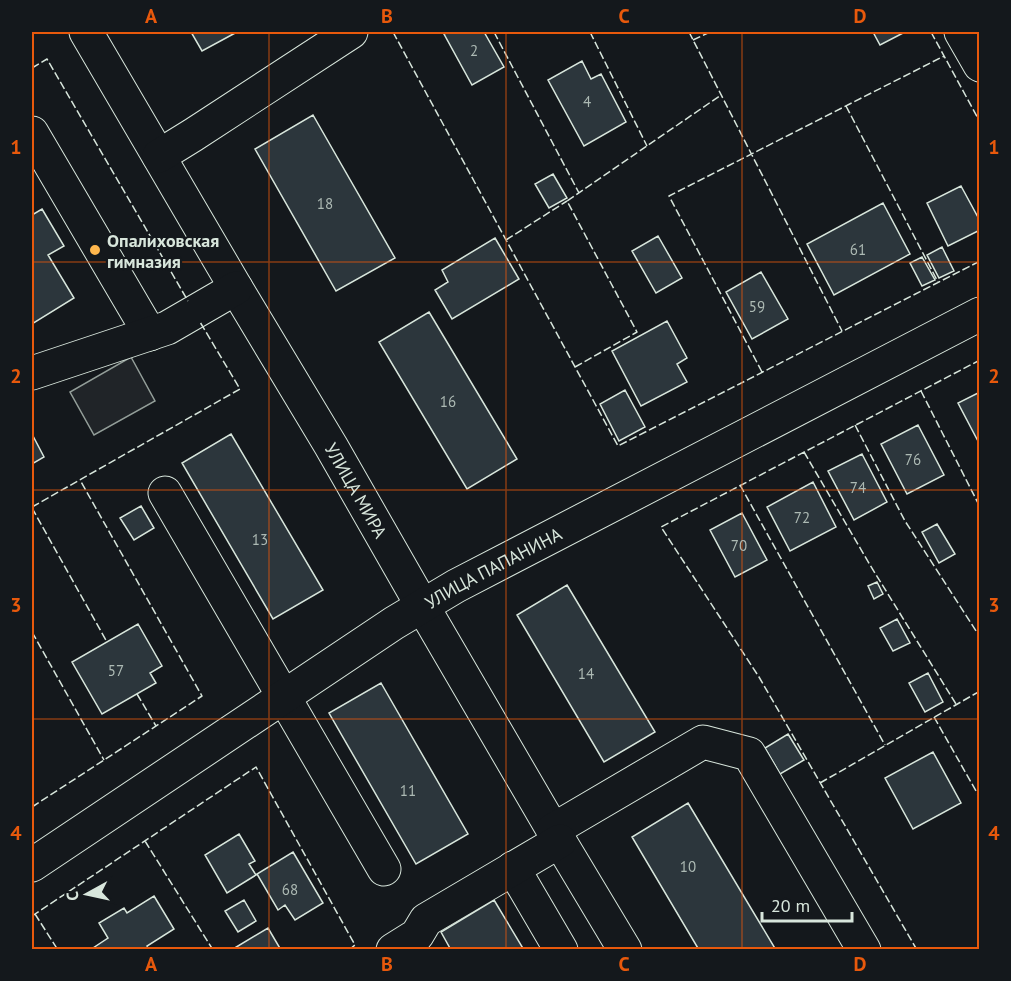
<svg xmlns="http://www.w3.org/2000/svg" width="1011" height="981" font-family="'PT Sans',sans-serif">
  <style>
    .green { fill: #202428; stroke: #939e99; stroke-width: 1.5 }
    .building { fill: #2c363c; stroke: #d8e6dc; stroke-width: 1.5 }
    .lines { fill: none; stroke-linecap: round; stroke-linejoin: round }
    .minor-casing { stroke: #d8e6dc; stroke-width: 35 }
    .minor { stroke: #14181c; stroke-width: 33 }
    .fence { stroke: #d8e6dc; stroke-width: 1.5; stroke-dasharray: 8 3; stroke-linecap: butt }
    .grid { fill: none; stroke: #e8590c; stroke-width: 1.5; stroke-opacity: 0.55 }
    .poi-dot { fill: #ffb74d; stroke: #14181c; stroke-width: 2 }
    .labels { text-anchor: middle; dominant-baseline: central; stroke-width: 4.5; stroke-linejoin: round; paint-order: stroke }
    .number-label { font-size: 15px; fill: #adbab4 }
    .poi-label { font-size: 18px; font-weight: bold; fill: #d8e6dc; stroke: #14181c; text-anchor: start }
    .street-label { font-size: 18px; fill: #d8e6dc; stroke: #14181c }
    .neatline { fill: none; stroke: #e8590c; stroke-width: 2 }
    .grid-label { font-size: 20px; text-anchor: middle; font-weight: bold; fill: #e8590c }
  </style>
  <rect width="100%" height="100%" fill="#14181c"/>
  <!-- green -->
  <path class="green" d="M131,357L155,401L94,435L70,392Z"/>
  <!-- building -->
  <path class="building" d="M191,32H237L202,51Z
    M448,32H484L504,67L472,85L444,34Z
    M873,32H905L880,45Z
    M582,61L591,79L601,74L626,122L584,146L548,80Z
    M313,115L395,258L336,291L255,149Z
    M553,174L567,198L549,208L535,184Z
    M961,186L980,221V230L948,246L927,203Z
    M883,203L910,254L834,295L807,244Z
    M42,209L64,246L48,255L74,298L32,324V215Z
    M658,236L682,278L656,293L632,251Z
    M495,238L519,279L452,319L435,290L448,282L442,270Z
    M942,247L954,271L939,278L927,255Z
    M922,257L935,280L922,286L910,263Z
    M761,272L788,319L752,339L726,292Z
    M429,312L517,459L467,489L379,342Z
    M667,321L687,358L677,364L687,382L641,406L612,351Z
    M625,390L645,427L619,441L600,404Z
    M980,392V445L958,403Z
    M918,425L944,475L907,494L881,444Z
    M32,434L44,457L32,464Z
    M231,434L323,590L273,619L182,463Z
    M862,454L887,502L854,520L828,471Z
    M813,482L836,527L790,551L767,507Z
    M141,506L154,528L134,540L120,518Z
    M742,513L767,560L735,577L710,530Z
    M937,524L955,554L939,563L922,532Z
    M877,582L883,594L874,599L868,586Z
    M567,585L655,732L604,762L517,615Z
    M897,619L910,643L893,651L880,628Z
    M138,624L162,666L150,673L156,683L102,714L72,662Z
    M928,673L943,702L925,712L909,683Z
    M381,683L468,834L416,864L329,713Z
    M788,734L804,760L780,774L765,748Z
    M933,752L961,803L913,829L885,778Z
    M688,803L776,950H699L632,837Z
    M239,834L255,861L249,864L256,875L227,893L205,855Z
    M293,852L323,903L295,920L285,905L278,910L257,874Z
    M154,896L174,929L147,946L149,950H90L108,938L99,923L124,908L127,913Z
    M244,900L256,921L238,932L225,911Z
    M494,900L524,950H451L441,932Z
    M268,928L281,950H234L233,949Z"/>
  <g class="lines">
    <defs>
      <g id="minor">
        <path id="s1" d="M86,32L236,288L331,446L423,607L553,830L625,950"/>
        <path d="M961,32L980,65"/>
        <path d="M32,133L150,334"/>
        <path d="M159,156L193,135L351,32"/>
        <path d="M32,373L167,328L236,288"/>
        <path d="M165,493L384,869"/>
        <path d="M553,830L703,742L749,754L864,950"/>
        <path id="s2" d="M32,865L394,623L456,586L980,314"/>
        <path d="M513,868L561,950"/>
        <path d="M393,950L417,935L426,920L560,841"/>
      </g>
    </defs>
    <!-- minor casing -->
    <use href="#minor" class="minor-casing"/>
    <!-- minor -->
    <use href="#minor" class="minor"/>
    <!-- fence -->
    <path class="fence" d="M393,32L618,446L980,261
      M494,32L579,193
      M590,32L647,146
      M689,32L842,331
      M931,32L980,122
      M693,40L710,32
      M32,68L47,59L188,301
      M846,106L938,282
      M506,240L567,201
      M575,367L637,332L567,201L721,95
      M762,372L669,196L944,56
      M921,391L980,507
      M855,425L905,521L980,637
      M804,452L870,565L956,704
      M740,485L885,745
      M32,507L240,389L200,322
      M32,508L107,642
      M32,632L104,760
      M137,694L156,726
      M934,717L980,798
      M820,783L980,691
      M32,807L202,696L80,480
      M145,841L213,950
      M35,914L58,950
      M32,916L256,767L355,945L349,950
      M917,950L759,677L661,527L980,360"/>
  </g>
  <!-- grid -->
  <path class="grid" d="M269,32V950M506,32V950M742,32V950M32,262H980M32,490H980M32,719H980"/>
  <!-- markers -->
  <circle class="poi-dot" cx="95" cy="250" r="6"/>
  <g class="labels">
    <!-- number labels -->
    <g class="number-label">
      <text x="474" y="50">2</text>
      <text x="587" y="101">4</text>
      <text x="325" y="203">18</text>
      <text x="858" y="249">61</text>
      <text x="757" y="306">59</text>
      <text x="448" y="401">16</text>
      <text x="913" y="459">76</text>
      <text x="858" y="487">74</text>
      <text x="802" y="517">72</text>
      <text x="260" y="539">13</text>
      <text x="739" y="545">70</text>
      <text x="116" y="670">57</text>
      <text x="586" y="673">14</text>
      <text x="408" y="790">11</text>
      <text x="688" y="866">10</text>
      <text x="290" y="889">68</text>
    </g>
    <!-- poi labels -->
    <g class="poi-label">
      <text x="107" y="240">Опалиховская<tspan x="107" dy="21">гимназия</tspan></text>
    </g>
    <!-- street labels -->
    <g class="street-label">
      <text stroke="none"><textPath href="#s1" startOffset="532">УЛИЦА МИРА</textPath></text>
      <text stroke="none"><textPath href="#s2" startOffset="549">УЛИЦА ПАПАНИНА</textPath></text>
    </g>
  </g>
  <!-- border -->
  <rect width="1011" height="981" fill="none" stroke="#14181c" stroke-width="66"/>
  <!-- north arrow -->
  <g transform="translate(87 894) rotate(262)" stroke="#14181c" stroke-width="4.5" paint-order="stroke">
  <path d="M0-4.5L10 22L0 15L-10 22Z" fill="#d8e6dc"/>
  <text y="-9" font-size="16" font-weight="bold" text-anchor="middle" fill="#d8e6dc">С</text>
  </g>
  <!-- scale -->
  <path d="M762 912v9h90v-9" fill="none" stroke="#d8e6dc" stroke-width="3"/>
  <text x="771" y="912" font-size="18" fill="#d8e6dc" stroke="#14181c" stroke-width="4.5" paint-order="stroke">20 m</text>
  <rect x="33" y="33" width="945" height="915" class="neatline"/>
  <g class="grid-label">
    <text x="151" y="23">A</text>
    <text x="387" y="23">B</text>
    <text x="624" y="23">C</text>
    <text x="860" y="23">D</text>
    <text x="16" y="154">1</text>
    <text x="994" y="154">1</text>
    <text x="16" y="383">2</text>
    <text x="994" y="383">2</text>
    <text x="16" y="612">3</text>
    <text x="994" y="612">3</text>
    <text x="16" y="840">4</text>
    <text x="994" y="840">4</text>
    <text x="151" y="971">A</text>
    <text x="387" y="971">B</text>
    <text x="624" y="971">C</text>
    <text x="860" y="971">D</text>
  </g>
</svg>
